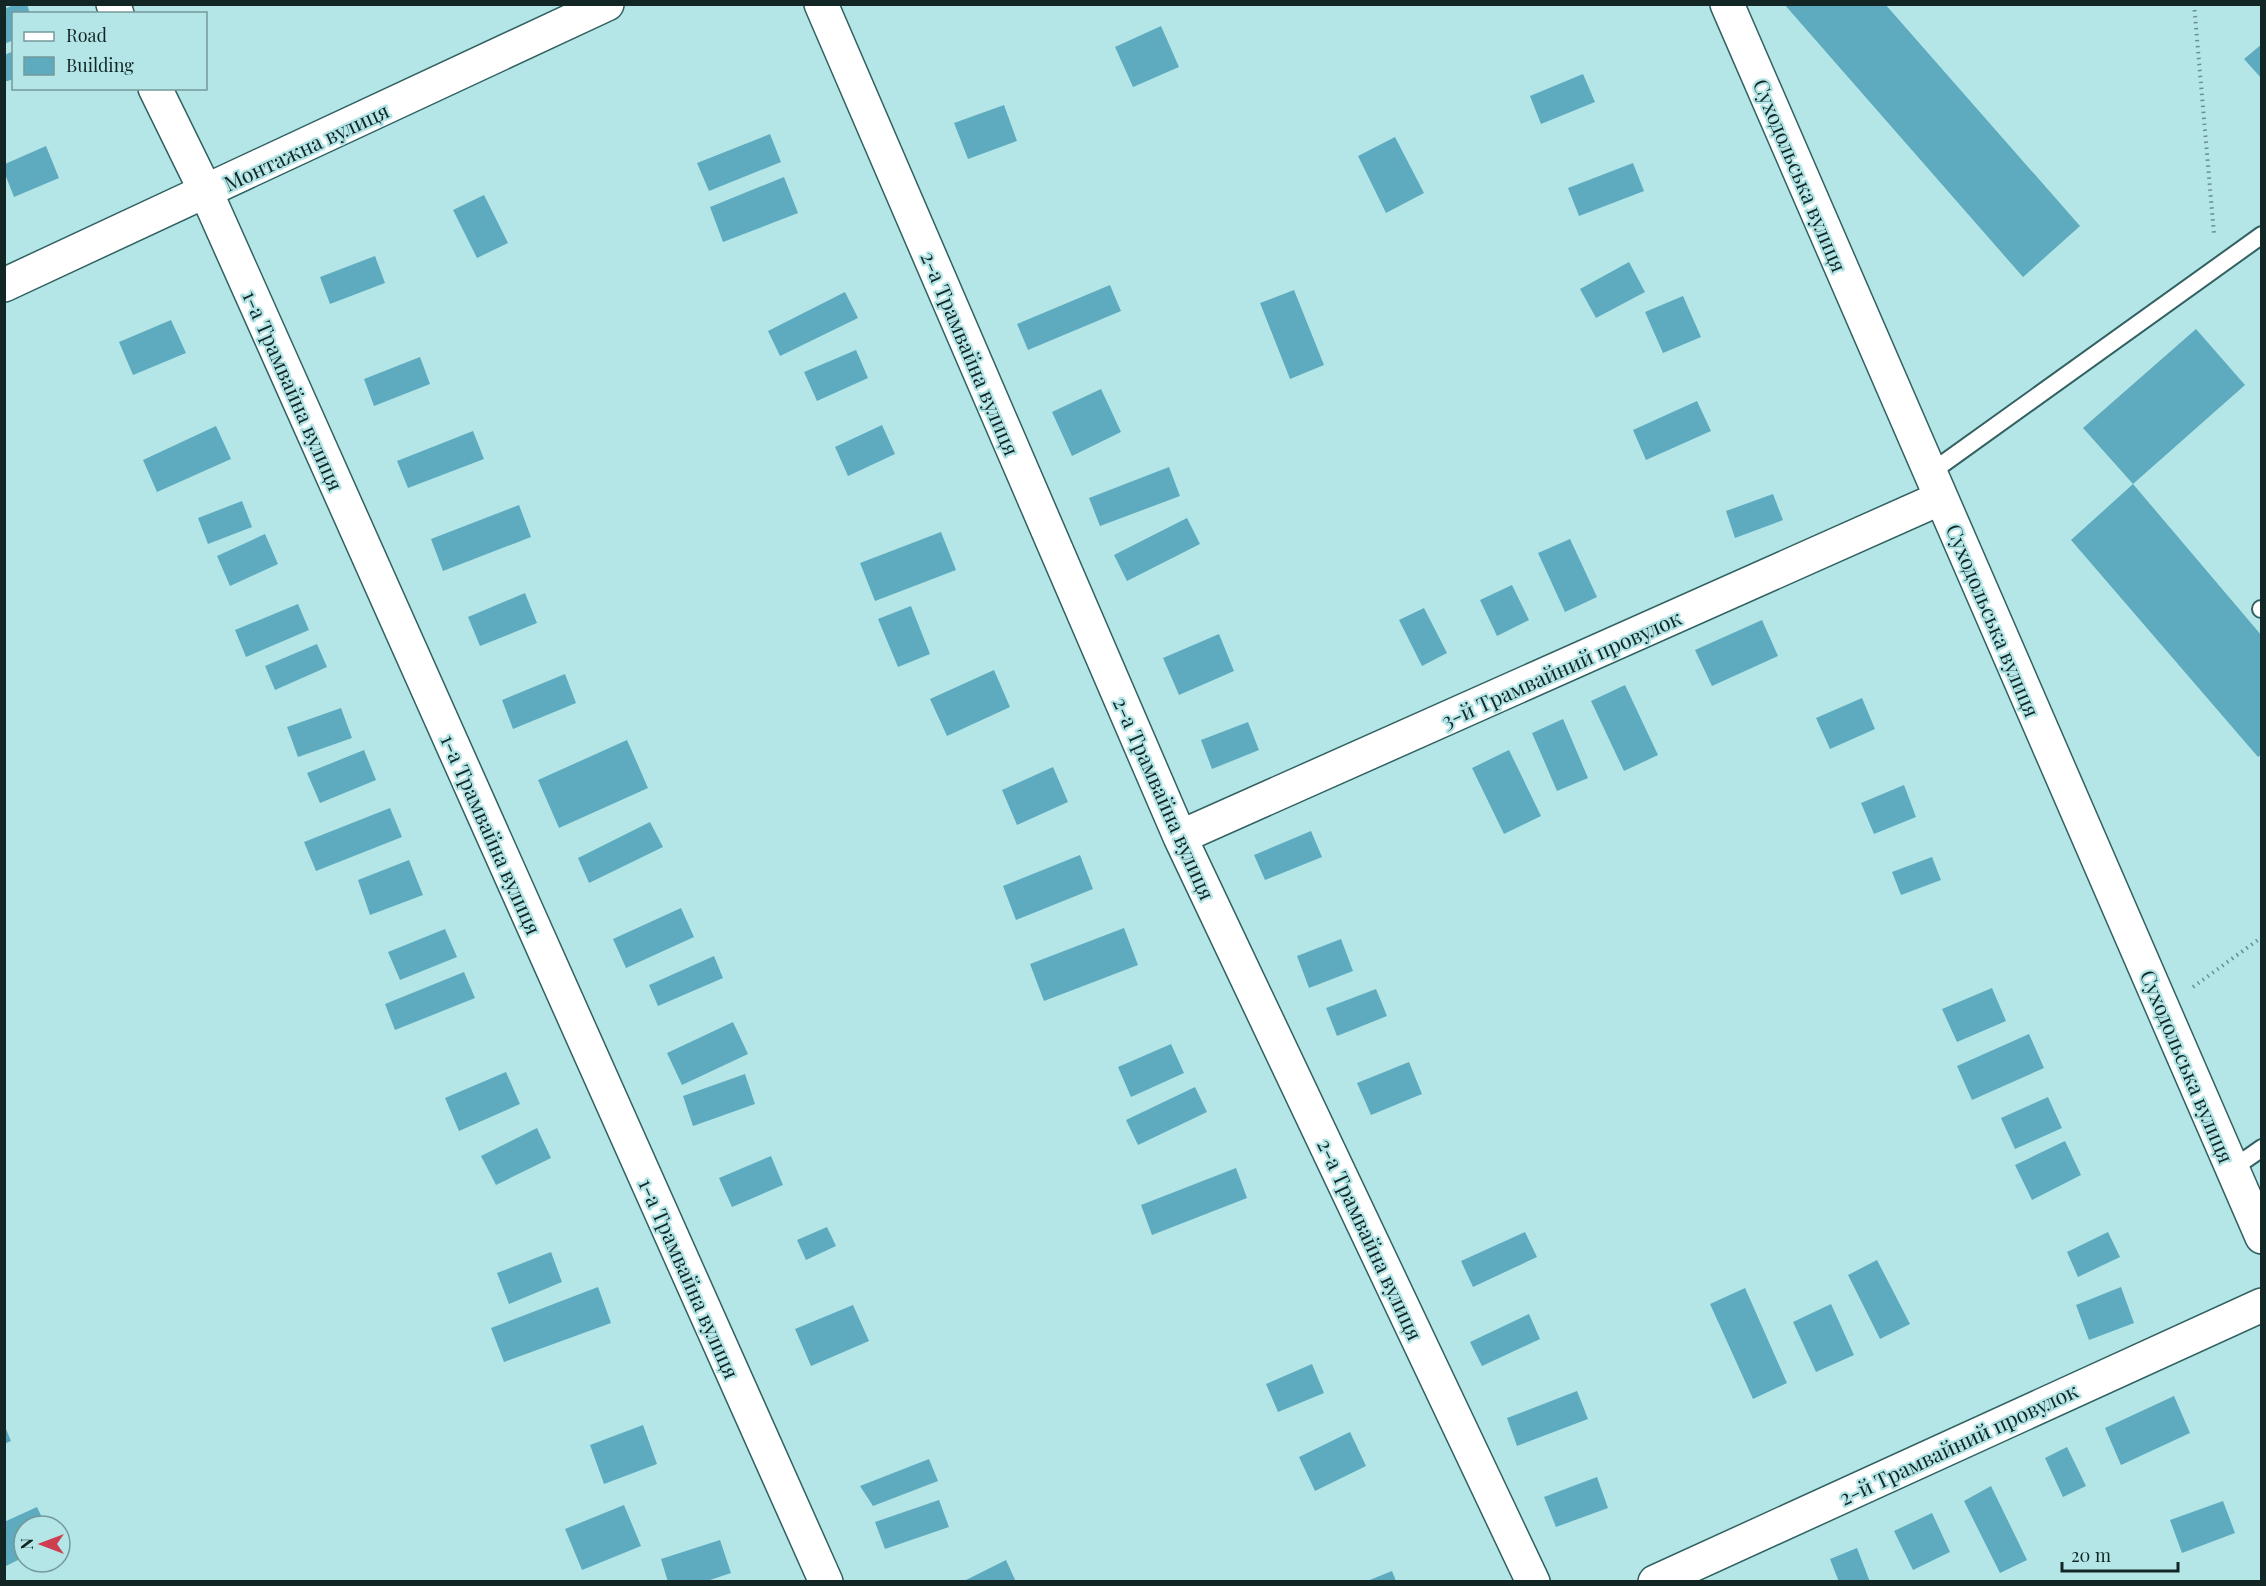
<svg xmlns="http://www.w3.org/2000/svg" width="2266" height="1586" font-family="'Playfair Display',serif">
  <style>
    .building { fill: #5eabc0 }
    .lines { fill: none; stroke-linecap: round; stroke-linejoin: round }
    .service-casing { stroke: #326162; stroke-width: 20 }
    .minor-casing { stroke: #326162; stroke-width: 36 }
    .tertiary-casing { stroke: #326162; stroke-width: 36 }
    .path { stroke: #6b8f8f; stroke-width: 4; stroke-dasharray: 1.5 4.5; stroke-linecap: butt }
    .service { stroke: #fff; stroke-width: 16 }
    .minor { stroke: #fff; stroke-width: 33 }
    .tertiary { stroke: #fff; stroke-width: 33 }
    .labels { text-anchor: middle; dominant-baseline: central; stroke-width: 4.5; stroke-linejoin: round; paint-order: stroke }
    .street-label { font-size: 21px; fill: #122626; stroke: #b5e6e7 }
  </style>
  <rect width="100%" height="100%" fill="#b5e6e7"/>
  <!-- building -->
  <path class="building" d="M16,4H27L30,14H14V40L4,44V9Z
    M1784,4H1885L2080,226L2023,277Z
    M1161,26L1179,67L1133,87L1115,47Z
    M2262,44V79L2244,59Z
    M14,51V79L4,82V55Z
    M1583,74L1595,102L1541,124L1530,96Z
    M1004,105L1017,141L968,159L954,123Z
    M770,134L781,162L709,191L697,163Z
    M1395,137L1424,193L1386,213L1358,156Z
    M46,146L59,178L14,197L5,174V164Z
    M1633,163L1644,191L1579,216L1568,188Z
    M784,177L798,213L723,242L710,207Z
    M484,195L508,243L477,258L453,210Z
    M375,256L385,283L330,304L320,277Z
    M1629,262L1645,292L1596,318L1580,289Z
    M1110,285L1121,311L1028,350L1017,324Z
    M1294,290L1324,365L1290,379L1260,303Z
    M845,292L858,318L780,356L768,331Z
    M1683,296L1701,337L1663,353L1645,312Z
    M171,320L186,353L133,375L119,342Z
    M2196,329L2245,385L2133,484L2083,428Z
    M856,350L868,378L817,401L804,372Z
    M420,357L430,384L374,406L364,379Z
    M1101,389L1121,432L1072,456L1052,412Z
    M1697,401L1711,431L1646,460L1633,430Z
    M882,425L895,454L848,476L835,447Z
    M216,426L231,459L157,492L143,460Z
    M473,431L484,459L408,488L397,461Z
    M1169,467L1180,496L1100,526L1089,498Z
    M2133,484L2262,636V754L2258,757L2071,540Z
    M1773,494L1783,520L1735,538L1726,511Z
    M242,501L252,527L208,544L198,518Z
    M519,505L531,537L443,571L431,539Z
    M1187,518L1200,544L1127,581L1114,555Z
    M941,532L956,570L875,601L860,563Z
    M265,534L278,564L230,586L217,556Z
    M1570,539L1597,597L1565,612L1538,553Z
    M1512,585L1529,620L1497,636L1480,600Z
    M525,593L537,623L480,646L468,617Z
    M298,604L309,630L246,657L235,630Z
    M911,606L930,654L898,667L878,619Z
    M1424,608L1447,653L1422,666L1399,620Z
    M1762,620L1778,656L1712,686L1695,650Z
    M1219,634L1234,671L1179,695L1163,658Z
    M317,644L327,667L275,690L265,666Z
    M994,670L1010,707L947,736L930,699Z
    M565,674L576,703L513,729L502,700Z
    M1625,685L1658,755L1624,771L1591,701Z
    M1862,698L1875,729L1830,749L1816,718Z
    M341,708L352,738L298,757L287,727Z
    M1563,719L1588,778L1557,791L1532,733Z
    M1248,722L1259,750L1212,769L1201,740Z
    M627,740L648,788L559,828L538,780Z
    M364,750L376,780L320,803L307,773Z
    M1509,750L1541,816L1504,834L1472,768Z
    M1053,767L1068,802L1017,825L1002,790Z
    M1904,785L1916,817L1874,834L1861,803Z
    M390,808L402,837L316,871L304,842Z
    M650,822L663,847L589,883L578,858Z
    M1311,831L1322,857L1265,880L1254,855Z
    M1080,855L1093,889L1016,920L1003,886Z
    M1932,857L1941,880L1901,895L1892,872Z
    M409,860L423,895L370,915L358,880Z
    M681,908L694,937L626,968L613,939Z
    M1124,928L1138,965L1044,1001L1030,964Z
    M445,929L457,957L400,980L388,952Z
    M1341,939L1353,971L1309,988L1297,956Z
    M714,956L723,978L658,1006L649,985Z
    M464,972L475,998L395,1030L385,1004Z
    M1992,988L2006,1021L1957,1042L1942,1009Z
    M1376,989L1387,1016L1337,1036L1326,1008Z
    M733,1022L748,1054L682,1085L667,1053Z
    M2029,1034L2044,1068L1972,1100L1957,1066Z
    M1171,1044L1184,1073L1131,1097L1118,1067Z
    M1409,1062L1422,1094L1371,1115L1357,1083Z
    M506,1072L520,1104L459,1131L445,1098Z
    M745,1074L755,1104L693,1126L683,1096Z
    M1195,1087L1207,1112L1138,1145L1126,1120Z
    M2048,1097L2062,1128L2015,1149L2001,1118Z
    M537,1128L551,1158L496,1185L481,1156Z
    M2065,1141L2081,1175L2032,1200L2015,1165Z
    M771,1156L783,1185L732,1207L719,1178Z
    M1236,1168L1247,1198L1152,1235L1141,1205Z
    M827,1227L836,1246L806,1260L797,1240Z
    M1525,1232L1537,1257L1473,1287L1461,1261Z
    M2108,1232L2120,1257L2078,1277L2067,1252Z
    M551,1252L562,1282L509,1304L497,1273Z
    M1877,1260L1910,1324L1880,1339L1848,1275Z
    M598,1287L611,1323L504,1362L491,1328Z
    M2121,1287L2134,1323L2089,1340L2076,1305Z
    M1745,1288L1787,1383L1753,1399L1710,1304Z
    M1831,1304L1854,1355L1816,1372L1793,1322Z
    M853,1305L869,1341L811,1366L795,1329Z
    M1529,1314L1540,1339L1482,1366L1470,1342Z
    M1312,1364L1324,1393L1278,1412L1266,1384Z
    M1577,1391L1588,1419L1517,1446L1507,1418Z
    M2174,1396L2190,1433L2121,1465L2105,1428Z
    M4,1424L11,1441L4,1444Z
    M643,1425L657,1464L604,1484L590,1445Z
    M1350,1432L1366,1466L1315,1491L1299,1457Z
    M2067,1447L2086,1486L2063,1497L2045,1458Z
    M929,1459L938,1481L873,1506L860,1486Z
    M1597,1477L1608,1508L1556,1527L1544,1497Z
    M1991,1486L2027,1560L2000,1573L1964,1501Z
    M939,1500L949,1527L885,1549L875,1522Z
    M2223,1501L2235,1533L2182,1553L2170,1520Z
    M624,1505L641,1546L582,1570L565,1529Z
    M37,1507L46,1526H24V1557L4,1567V1522Z
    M1932,1513L1950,1552L1913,1570L1894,1531Z
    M720,1540L731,1573L704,1582H668L661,1559Z
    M1857,1548L1870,1582H1839L1830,1559Z
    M1006,1560L1016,1582H962Z
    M1392,1571L1396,1581H1367Z"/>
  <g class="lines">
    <defs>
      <path id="service" d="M1930,473L2262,235
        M2261,609H2262
        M2232,1169L2262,1148"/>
      <path id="minor" d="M113,4L117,14
        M821,4L1180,837L1533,1582
        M1727,4L2262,1237
        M155,88L206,192L826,1582
        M1180,837L1941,498
        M1655,1582L2262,1305"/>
      <path id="tertiary" d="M4,285L607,4"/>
    </defs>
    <!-- service casing -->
    <use href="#service" class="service-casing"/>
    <!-- minor casing -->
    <use href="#minor" class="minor-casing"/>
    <!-- tertiary casing -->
    <use href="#tertiary" class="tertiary-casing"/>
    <!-- path -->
    <path class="path" d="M2194,4L2214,234
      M2193,987L2262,937"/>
    <!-- service -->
    <use href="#service" class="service"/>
    <!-- minor -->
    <use href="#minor" class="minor"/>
    <!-- tertiary -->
    <use href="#tertiary" class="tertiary"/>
  </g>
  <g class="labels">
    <!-- street labels -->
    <g class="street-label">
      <text transform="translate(306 146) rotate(-25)">Монтажна вулиця</text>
      <text transform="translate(1801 175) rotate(67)">Суходольська вулиця</text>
      <text transform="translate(971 353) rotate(67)">2-а Трамвайна вулиця</text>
      <text transform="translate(294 390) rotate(66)">1-а Трамвайна вулиця</text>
      <text transform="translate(1994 620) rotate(67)">Суходольська вулиця</text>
      <text transform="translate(1561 668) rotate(-24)">3-й Трамвайний провулок</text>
      <text transform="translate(1165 798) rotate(66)">2-а Трамвайна вулиця</text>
      <text transform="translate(492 834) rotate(66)">1-а Трамвайна вулиця</text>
      <text transform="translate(2188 1066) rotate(67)">Суходольська вулиця</text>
      <text transform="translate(1371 1239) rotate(65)">2-а Трамвайна вулиця</text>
      <text transform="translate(690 1278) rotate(66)">1-а Трамвайна вулиця</text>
      <text transform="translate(1958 1443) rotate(-25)">2-й Трамвайний провулок</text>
    </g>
  </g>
  <!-- border -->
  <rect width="2266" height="1586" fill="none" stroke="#122626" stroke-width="12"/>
  <!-- legend -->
  <rect x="12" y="12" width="195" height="78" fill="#b5e6e7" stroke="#74999a" stroke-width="1.5"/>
  <rect x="24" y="32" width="30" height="9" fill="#ffffff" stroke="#74999a" stroke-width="1.5"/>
  <text x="66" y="42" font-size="18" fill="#122626">Road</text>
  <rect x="24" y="57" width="30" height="18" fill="#5eabc0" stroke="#74999a" stroke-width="1.5"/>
  <text x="66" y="72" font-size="18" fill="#122626">Building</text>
  <!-- north arrow -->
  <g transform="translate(42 1544) rotate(270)"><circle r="28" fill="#b5e6e7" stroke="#74999a" stroke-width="1.5"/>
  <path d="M0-4.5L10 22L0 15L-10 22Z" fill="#ce3e50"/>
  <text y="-9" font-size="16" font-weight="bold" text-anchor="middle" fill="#122626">N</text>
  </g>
  <!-- scale -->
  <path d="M2062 1562v9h116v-9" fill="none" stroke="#122626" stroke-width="3"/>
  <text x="2071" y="1562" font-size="18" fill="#122626" stroke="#b5e6e7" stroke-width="4.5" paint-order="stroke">20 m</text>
</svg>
